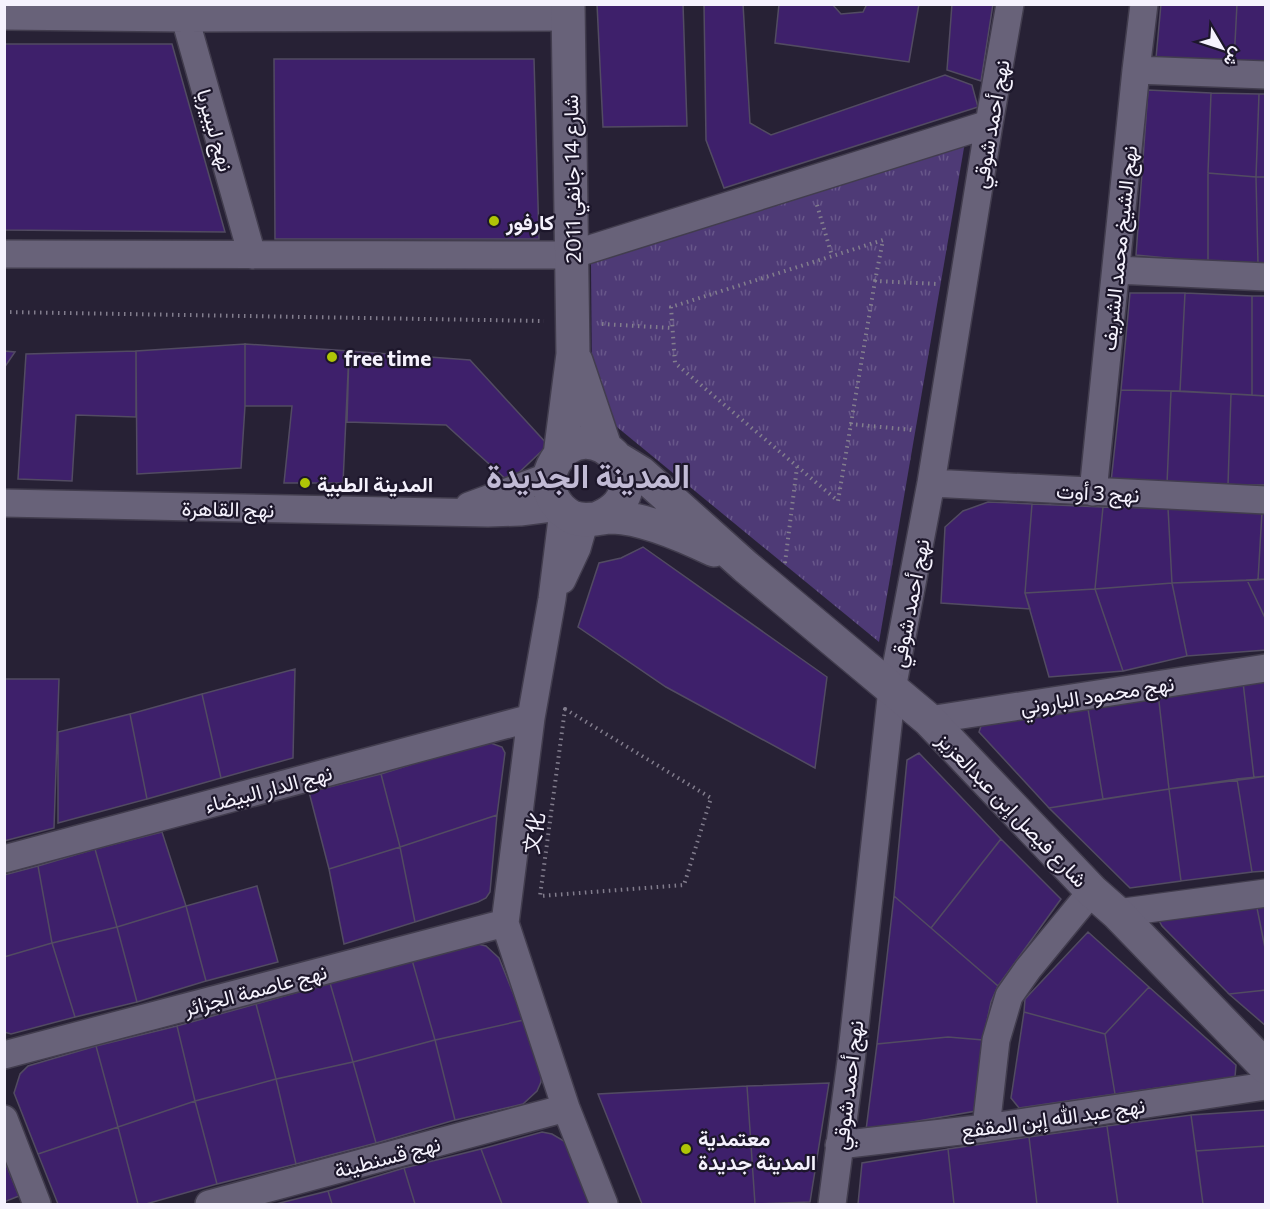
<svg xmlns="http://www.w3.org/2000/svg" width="1270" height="1209" font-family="Commissioner,Vazirmatn,'Noto Sans SC',sans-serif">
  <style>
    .park { fill: url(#park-tufts) }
    .building { fill: #3e206b; stroke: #524b62; stroke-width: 1.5 }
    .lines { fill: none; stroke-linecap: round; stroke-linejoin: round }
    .minor-casing { stroke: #423d4e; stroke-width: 30 }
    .secondary-casing { stroke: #423d4e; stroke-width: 36 }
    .path { stroke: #827d8d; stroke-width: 4; stroke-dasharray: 1.5 4.5; stroke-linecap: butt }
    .minor { stroke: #686279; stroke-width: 27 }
    .secondary { stroke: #686279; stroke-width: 33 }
    .poi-dot { fill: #afc506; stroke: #1d172b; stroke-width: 2 }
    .labels { text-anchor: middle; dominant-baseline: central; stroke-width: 4.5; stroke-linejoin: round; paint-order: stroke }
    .street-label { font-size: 21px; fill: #f5f2fd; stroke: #1d172b }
    .poi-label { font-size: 21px; font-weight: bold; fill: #f5f2fd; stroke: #1d172b; text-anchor: start }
    .town-label { font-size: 33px; font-weight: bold; fill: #c1bad5; stroke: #1d172b }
  </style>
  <defs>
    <pattern id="park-tufts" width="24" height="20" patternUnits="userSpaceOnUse" patternTransform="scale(1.5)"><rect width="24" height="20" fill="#4e3a76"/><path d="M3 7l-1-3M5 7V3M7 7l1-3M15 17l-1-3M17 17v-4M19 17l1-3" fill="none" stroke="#68578a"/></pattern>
  </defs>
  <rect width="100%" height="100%" fill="#272135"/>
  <!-- park -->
  <path class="park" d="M965,142L879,642L612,423L592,380L591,263Z"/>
  <!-- building -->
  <path class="building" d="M597,4H683L687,126L603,127Z
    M704,4H743L750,123L771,135L945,75L972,85L978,107L724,188L706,140Z
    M779,4H832L841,14L863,12L867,4H919L909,62L775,43Z
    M952,4H993L981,81L947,70Z
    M1161,4H1237L1234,62L1156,58Z
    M1237,4H1266V63L1234,62Z
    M4,44H172L225,232L4,230Z
    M274,59H534L539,239H275Z
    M1148,90L1211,93L1208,173V262L1136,255Z
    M1211,93L1259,94L1256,177L1208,173Z
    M1259,94H1266V177H1256Z
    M1208,173L1256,177L1258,264L1208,262Z
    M1256,177H1266V264H1258Z
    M1130,293H1185L1180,391L1121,390Z
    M1185,293L1252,296V395L1180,391Z
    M1252,296H1266V396L1252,395Z
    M245,344L349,351L343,483H284L292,406H245Z
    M245,344V406L241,468L137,474L136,351Z
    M4,351L15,352L4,368Z
    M136,351V417L76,415L72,481L18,479L26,354Z
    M349,351L470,360L548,445L509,482L446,425L347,422Z
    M1121,390L1171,391L1167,484L1111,482Z
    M1171,391L1231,394L1228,485L1167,484Z
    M1231,394L1266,396V485H1228Z
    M988,502L1032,504L1025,593L1030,609L941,603L945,527L963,511Z
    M1032,504L1103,507L1095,589L1025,593Z
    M1103,507L1168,508L1172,583L1095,589Z
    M1168,508L1262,512L1258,580L1172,583Z
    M1262,512H1266V579L1258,580Z
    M643,547L827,677L815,768L666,687L578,627L599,563L621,558Z
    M1266,579V620L1247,580Z
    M1247,580L1266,620V650L1187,656L1172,583Z
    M1172,583L1187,656L1123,671L1095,589Z
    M1095,589L1123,671L1049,677L1025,593Z
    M295,669L293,758L221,778L202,694Z
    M1266,678V776L1254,778L1243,682Z
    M4,679H59L54,828L4,841Z
    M1243,682L1254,778L1169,789L1158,693Z
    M1158,693L1169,789L1103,799L1087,703Z
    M202,694L221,778L147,799L130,714Z
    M1087,703L1103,799L1049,808L979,732L983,720Z
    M130,714L147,799L58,823V732Z
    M485,741L502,747L505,753L497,815L400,847L381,774Z
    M919,753L1001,839L931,928L894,896L907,760Z
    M381,774L400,847L329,869L309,792Z
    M1266,776V871L1252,872L1237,779Z
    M1237,779L1252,872L1181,881L1169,789Z
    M1169,789L1181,881L1130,888L1049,808Z
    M497,815L490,892L486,898L478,902L415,922L400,847Z
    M162,832L186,906L117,927L95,849Z
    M1001,839L1061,899L998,986L931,928Z
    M400,847L415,922L344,944L329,869Z
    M95,849L117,927L52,943L38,866Z
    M38,866L52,943L4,957V875Z
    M257,886L278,962L206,981L186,906Z
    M894,896L998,986L991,1002L983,1040L948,1037L877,1044Z
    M1266,902V953L1256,903Z
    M1256,903L1266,953V990L1229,994L1162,926L1156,915Z
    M186,906L206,981L137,1002L117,927Z
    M117,927L137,1002L75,1017L52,943Z
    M1088,932L1149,987L1105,1034L1024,1012L1025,999Z
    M52,943L75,1017L11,1034L4,1032V957Z
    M474,943L486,946L499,958L524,1020L435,1040L412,960Z
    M412,960L435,1040L353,1062L330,983Z
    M330,983L353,1062L276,1079L256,1004Z
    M1149,987L1236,1065L1235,1077L1115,1094L1105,1034Z
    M1266,990V1026L1229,994Z
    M256,1004L276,1079L195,1101L177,1026Z
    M1024,1012L1105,1034L1115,1094L1019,1108L1011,1098Z
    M524,1020L542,1070L541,1082L537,1091L523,1104L455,1120L435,1040Z
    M177,1026L195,1101L118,1127L96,1046Z
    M948,1037L983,1040L982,1110L866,1130L877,1044Z
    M435,1040L455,1120L376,1143L353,1062Z
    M96,1046L118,1127L38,1154L14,1093L20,1074L28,1066Z
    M353,1062L376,1143L296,1164L276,1079Z
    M276,1079L296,1164L217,1184L195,1101Z
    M829,1083L810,1202L755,1204L747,1086Z
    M747,1086L755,1204H642L598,1094Z
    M195,1101L217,1184L146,1204H138L118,1127Z
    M1266,1110V1146L1196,1151L1191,1115Z
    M1191,1115L1203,1204H1118L1107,1126Z
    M1107,1126L1118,1204H1037L1029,1137Z
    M118,1127L138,1204H58L38,1154Z
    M542,1132L552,1134L569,1144L591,1204H502L481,1149Z
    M1029,1137L1037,1204H954L948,1149Z
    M1266,1146V1204H1203L1196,1151Z
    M481,1149L502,1204H415L404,1168Z
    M948,1149L954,1204H858L862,1163Z
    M4,1159L19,1196L4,1202Z
    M404,1168L415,1204H332L328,1191Z
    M328,1191L332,1204H276Z"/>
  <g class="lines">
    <defs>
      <path id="minor" d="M181,4L252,255
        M4,16L184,18L569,17
        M1136,70L1266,75
        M4,254L571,255L989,124
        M1116,270L1266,277
        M931,483L1266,500
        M1093,492L1136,70L1144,4
        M4,503L488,513L520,512L559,507
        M469,506L550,476
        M563,511L552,599L531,718L505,923L566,1108L604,1204
        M562,580L577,548L585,520
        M929,720L1266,668
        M4,859L531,718
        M1117,913L1266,893
        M4,1055L505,923
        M4,1119L37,1204
        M986,1128L996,1040L1009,996L1028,969L1092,891
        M839,1145L986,1128L1266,1086
        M209,1204L566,1108
        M832,1204L851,1061L892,689L931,483L989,124L1010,4"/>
      <path id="secondary" d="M576,361L605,447
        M560,455L573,354L568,4
        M618,459L641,473L746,567L929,720L1092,891L1117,913L1266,1067
        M596,519C670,490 590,404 555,462C548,473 548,487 553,498C557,506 564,513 572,517C586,523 599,517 613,517C643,518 687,537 714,550"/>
    </defs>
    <!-- minor casing -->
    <use href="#minor" class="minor-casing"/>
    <!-- secondary casing -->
    <use href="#secondary" class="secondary-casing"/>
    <!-- path -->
    <path class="path" d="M817,205L832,256
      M875,281L883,240L671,307L675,363L838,501L875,281L938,284
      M4,312L544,321
      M602,324L672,328
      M850,424L912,430
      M785,563L797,467
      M565,709L711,798L684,885L540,896Z"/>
    <!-- minor -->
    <use href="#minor" class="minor"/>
    <!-- secondary -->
    <use href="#secondary" class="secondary"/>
  </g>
  <!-- markers -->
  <g class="poi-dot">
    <circle cx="494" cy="221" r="6"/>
    <circle cx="332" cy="357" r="6"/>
    <circle cx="305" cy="483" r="6"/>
    <circle cx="686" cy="1149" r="6"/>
  </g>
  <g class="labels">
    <!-- street labels -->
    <g class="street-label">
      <text transform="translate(990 124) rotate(-80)">نهج أحمد شوقي</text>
      <text transform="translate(216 130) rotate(74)">نهج ليبيريا</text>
      <text transform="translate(571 179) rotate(-91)">شارع 14 جانفي 2011</text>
      <text transform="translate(1118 248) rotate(-84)">نهج الشيخ محمد الشريف</text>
      <text transform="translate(1098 492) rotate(3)">نهج 3 أوت</text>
      <text transform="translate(228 508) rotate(1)">نهج القاهرة</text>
      <text transform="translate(909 603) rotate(-79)">نهج أحمد شوقي</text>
      <text transform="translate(1097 694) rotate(-9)">نهج محمود الباروني</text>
      <text transform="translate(268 788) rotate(-15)">نهج الدار البيضاء</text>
      <text transform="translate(1013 809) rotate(46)">شارع فيصل إبن عبدالعزيز</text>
      <text transform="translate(533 833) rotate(-82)">文化</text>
      <text transform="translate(255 989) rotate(-15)">نهج عاصمة الجزائر</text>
      <text transform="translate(847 1085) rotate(-83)">نهج أحمد شوقي</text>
      <text transform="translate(1053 1117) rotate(-8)">نهج عبد الله إبن المقفع</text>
      <text transform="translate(387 1156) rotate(-15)">نهج قسنطينة</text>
    </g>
    <!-- poi labels -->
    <g class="poi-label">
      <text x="506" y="221">كارفور</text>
      <text x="344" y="357">free time</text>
      <text x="317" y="483">المدينة الطبية</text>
      <text x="698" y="1137">معتمدية<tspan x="698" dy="24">المدينة جديدة</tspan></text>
    </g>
    <!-- town labels -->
    <g class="town-label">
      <text x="588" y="474">المدينة الجديدة</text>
    </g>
  </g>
  <!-- border -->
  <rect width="1270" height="1209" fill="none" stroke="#f5f2fd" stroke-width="12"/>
  <!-- north arrow -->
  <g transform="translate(1222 48) rotate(129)" stroke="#1d172b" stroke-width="4.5" paint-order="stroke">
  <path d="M0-4.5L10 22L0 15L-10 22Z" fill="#f5f2fd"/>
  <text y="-9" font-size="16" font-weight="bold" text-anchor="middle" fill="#f5f2fd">ش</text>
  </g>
</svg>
